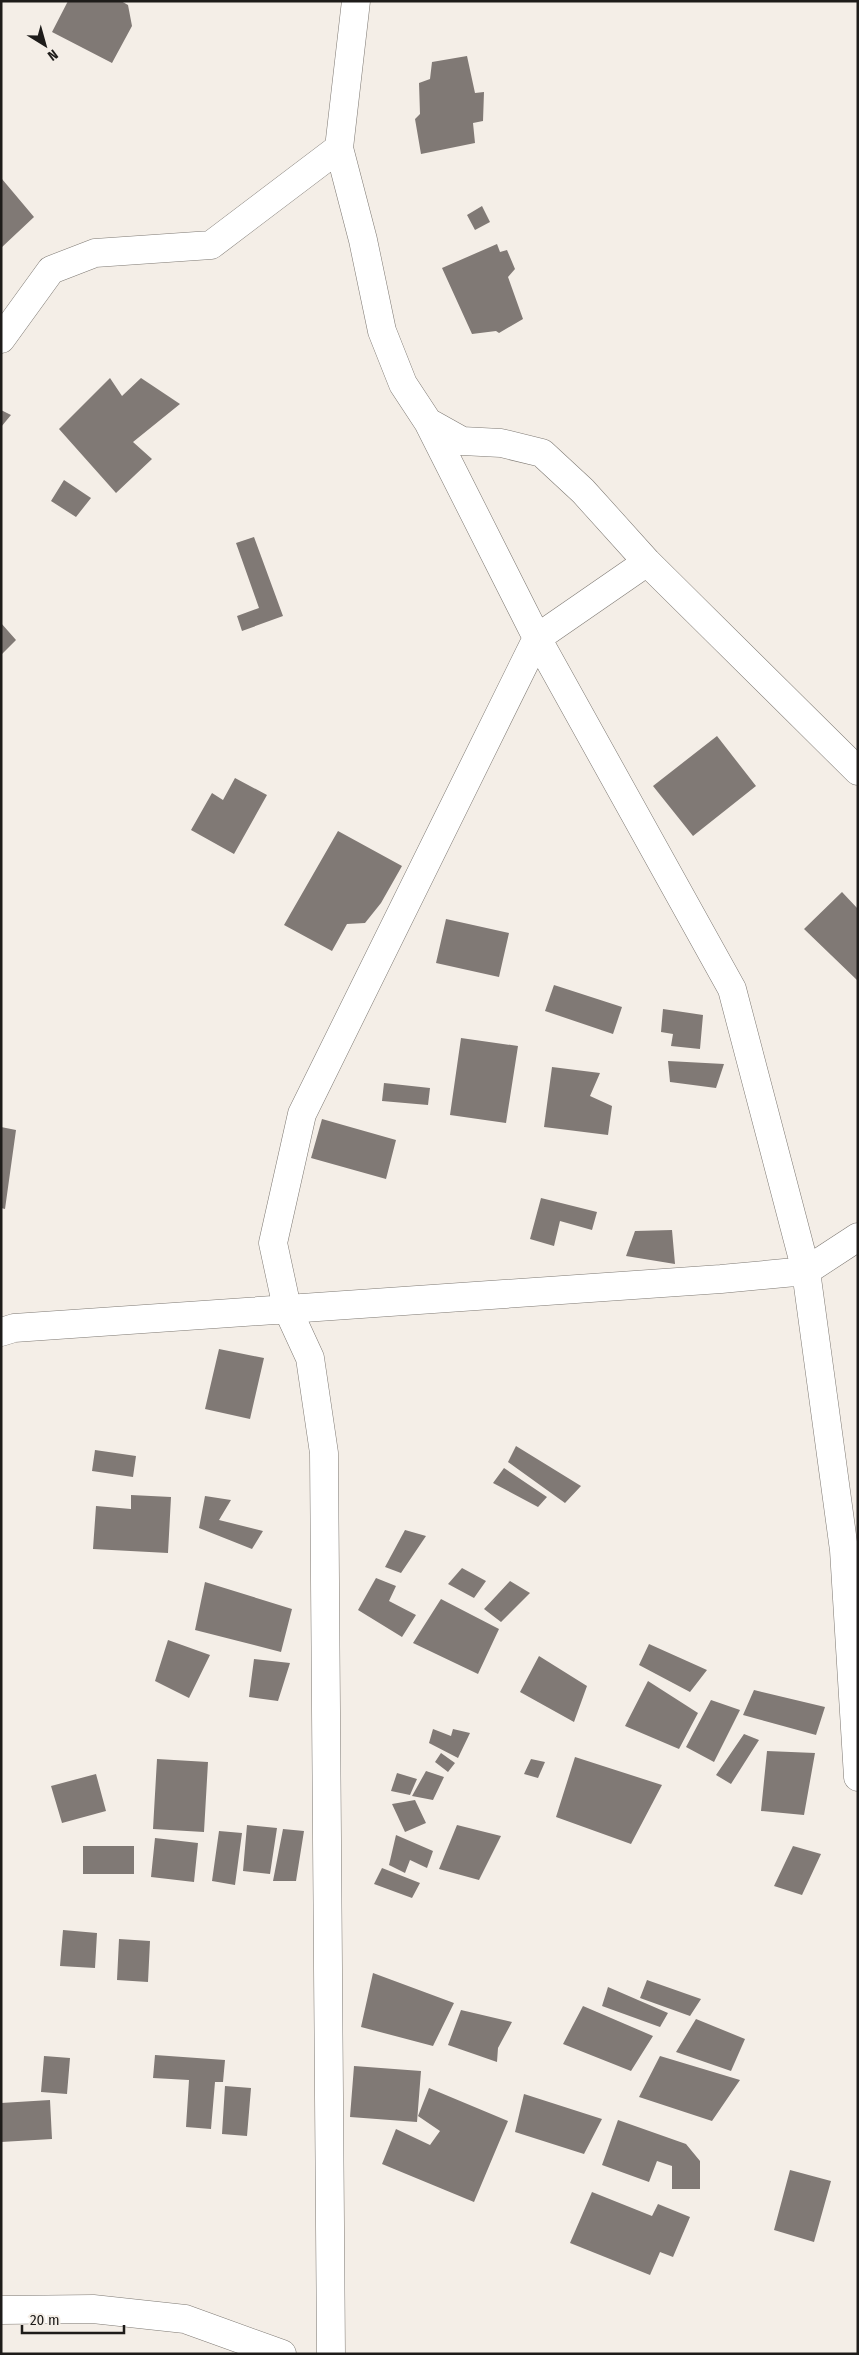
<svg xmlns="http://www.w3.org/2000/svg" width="859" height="2355" font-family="'Fira Sans Condensed',sans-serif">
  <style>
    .building { fill: #807975 }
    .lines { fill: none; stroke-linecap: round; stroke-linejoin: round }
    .minor-casing { stroke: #7e7973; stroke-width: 29 }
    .minor { stroke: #fff; stroke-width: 28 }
  </style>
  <rect width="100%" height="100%" fill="#f4eee7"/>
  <!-- building -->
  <path class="building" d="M68,1H121L128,5L132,26L112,63L52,32Z
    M467,56L475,93L484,92L483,121L473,123L475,143L421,154L415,119L420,114L419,83L430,79L432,62Z
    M2,179L34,217L1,248V180Z
    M482,206L490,222L475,230L467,215Z
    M497,244L500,252L507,250L515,269L508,277L523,319L499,333L496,331L472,334L442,268Z
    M110,378L122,396L141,378L180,404L133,442L152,459L116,493L59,429Z
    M1,410L11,415L1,427Z
    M64,480L91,498L76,517L51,501Z
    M254,537L283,616L242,631L237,616L259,608L236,543Z
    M1,623L16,640L1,655Z
    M717,736L756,786L693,836L653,786Z
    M235,778L267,795L234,854L191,830L212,793L223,800Z
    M338,831L402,866L381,903L365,923L347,924L332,951L284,925Z
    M842,892L858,909V981L804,929Z
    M446,919L509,933L499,977L436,963Z
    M554,985L622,1007L613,1034L545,1011Z
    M663,1009L703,1015L700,1049L671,1046L673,1034L661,1032Z
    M461,1038L518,1046L506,1123L450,1115Z
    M668,1061L724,1064L716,1088L670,1082Z
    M552,1067L600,1073L590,1096L612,1106L608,1135L544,1127Z
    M384,1083L430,1088L428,1105L382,1101Z
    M322,1119L396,1140L386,1179L311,1158Z
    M1,1127L16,1130L5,1209L1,1208Z
    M541,1198L597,1212L592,1230L560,1221L554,1246L530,1239Z
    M672,1230L675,1264L626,1256L635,1231Z
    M219,1349L264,1358L250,1419L205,1409Z
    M516,1446L581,1486L565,1503L508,1462Z
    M95,1450L136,1456L133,1477L92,1471Z
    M504,1468L547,1497L538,1507L493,1483Z
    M131,1495L171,1497L168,1553L93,1549L96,1506L131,1509Z
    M205,1496L231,1500L219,1520L263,1531L252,1549L199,1528Z
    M405,1530L426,1536L401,1573L385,1567Z
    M462,1568L486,1581L474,1598L448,1584Z
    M376,1578L396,1586L389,1601L416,1615L402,1637L358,1610Z
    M510,1581L530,1593L501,1622L484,1609Z
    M205,1582L292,1609L281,1652L195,1630Z
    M441,1599L499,1629L478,1674L413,1643Z
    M168,1640L210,1655L189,1698L155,1681Z
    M649,1644L707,1670L690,1692L639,1665Z
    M539,1656L587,1686L574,1722L520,1692Z
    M254,1659L290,1663L278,1701L249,1697Z
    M648,1681L698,1713L679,1749L625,1726Z
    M754,1690L825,1707L816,1735L743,1715Z
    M711,1700L740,1710L714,1762L686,1747Z
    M433,1729L451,1736L453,1729L470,1733L458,1758L429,1743Z
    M744,1734L759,1740L731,1784L716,1775Z
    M767,1751L815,1753L804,1815L761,1811Z
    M441,1753L455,1763L448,1772L435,1762Z
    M575,1757L662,1785L631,1844L556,1817Z
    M157,1759L208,1762L204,1832L153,1829Z
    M531,1759L545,1762L538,1778L524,1774Z
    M426,1771L444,1777L433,1800L412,1796Z
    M397,1773L417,1779L410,1795L391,1791Z
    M96,1774L106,1811L62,1823L51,1786Z
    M415,1800L426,1823L405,1832L392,1804Z
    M247,1825L277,1828L270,1874L243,1871Z
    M457,1825L501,1836L479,1880L439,1869Z
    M283,1829L304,1831L296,1881H273Z
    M219,1831L242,1833L235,1885L212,1881Z
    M396,1835L433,1851L427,1868L410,1860L405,1873L389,1865Z
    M155,1838L198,1843L194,1882L151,1877Z
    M83,1846H134V1874H83Z
    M793,1846L821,1854L802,1895L774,1886Z
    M382,1868L420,1883L412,1898L374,1884Z
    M63,1930L97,1933L95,1968L60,1966Z
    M119,1939L150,1941L148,1982L117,1980Z
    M373,1973L454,2003L433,2046L361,2027Z
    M647,1980L701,1999L690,2016L640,1998Z
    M608,1987L668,2013L660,2027L602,2006Z
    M583,2006L653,2036L631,2071L563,2044Z
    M461,2010L512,2022L498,2048L497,2062L448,2045Z
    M696,2019L745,2039L731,2071L676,2052Z
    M155,2055L225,2060L223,2082H215L211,2129L186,2127L189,2080L153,2078Z
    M44,2056L70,2058L67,2094L41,2092Z
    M660,2056L740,2080L712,2121L639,2097Z
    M354,2066L421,2071L417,2122L350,2117Z
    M225,2086L251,2088L247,2136L222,2134Z
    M429,2088L508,2121L474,2202L382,2164L396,2129L430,2145L440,2131L418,2116Z
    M524,2094L602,2119L584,2154L515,2132Z
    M50,2100L52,2139L1,2142V2103Z
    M618,2120L686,2144L700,2161V2189H672V2166L657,2161L649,2182L602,2165Z
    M790,2170L831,2181L814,2242L774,2230Z
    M592,2192L652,2216L658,2204L690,2217L673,2257L660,2252L650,2275L570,2243Z"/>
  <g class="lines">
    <defs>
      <path id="minor" d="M356,1L339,148L363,240L382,331L403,384L428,422L462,441L501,443L542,453L583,491L647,562L858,771
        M1,339L51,270L95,253L211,245L339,148
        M428,422L537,638L732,989L806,1271L844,1550L858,1777
        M1,1332L14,1328L721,1279L806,1271L858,1237
        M1,2310L93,2309L185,2319L282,2354
        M331,2354L324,1453L310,1358L287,1308L273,1243L302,1114L537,638L647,562"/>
    </defs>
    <!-- minor casing -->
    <use href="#minor" class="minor-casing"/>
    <!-- minor -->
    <use href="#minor" class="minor"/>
  </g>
  <!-- border -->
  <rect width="859" height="2355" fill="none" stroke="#1e1c1a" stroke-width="5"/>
  <!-- north arrow -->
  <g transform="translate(45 45) rotate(143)" stroke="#f4eee7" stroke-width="4" paint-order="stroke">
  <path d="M0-4L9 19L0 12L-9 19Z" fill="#1e1c1a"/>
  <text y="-8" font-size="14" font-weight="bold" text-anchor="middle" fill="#1e1c1a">N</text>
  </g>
  <!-- scale -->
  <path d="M22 2325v8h102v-8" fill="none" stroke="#1e1c1a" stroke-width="2.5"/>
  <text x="30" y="2325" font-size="15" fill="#1e1c1a" stroke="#f4eee7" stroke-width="4" paint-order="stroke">20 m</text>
</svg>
